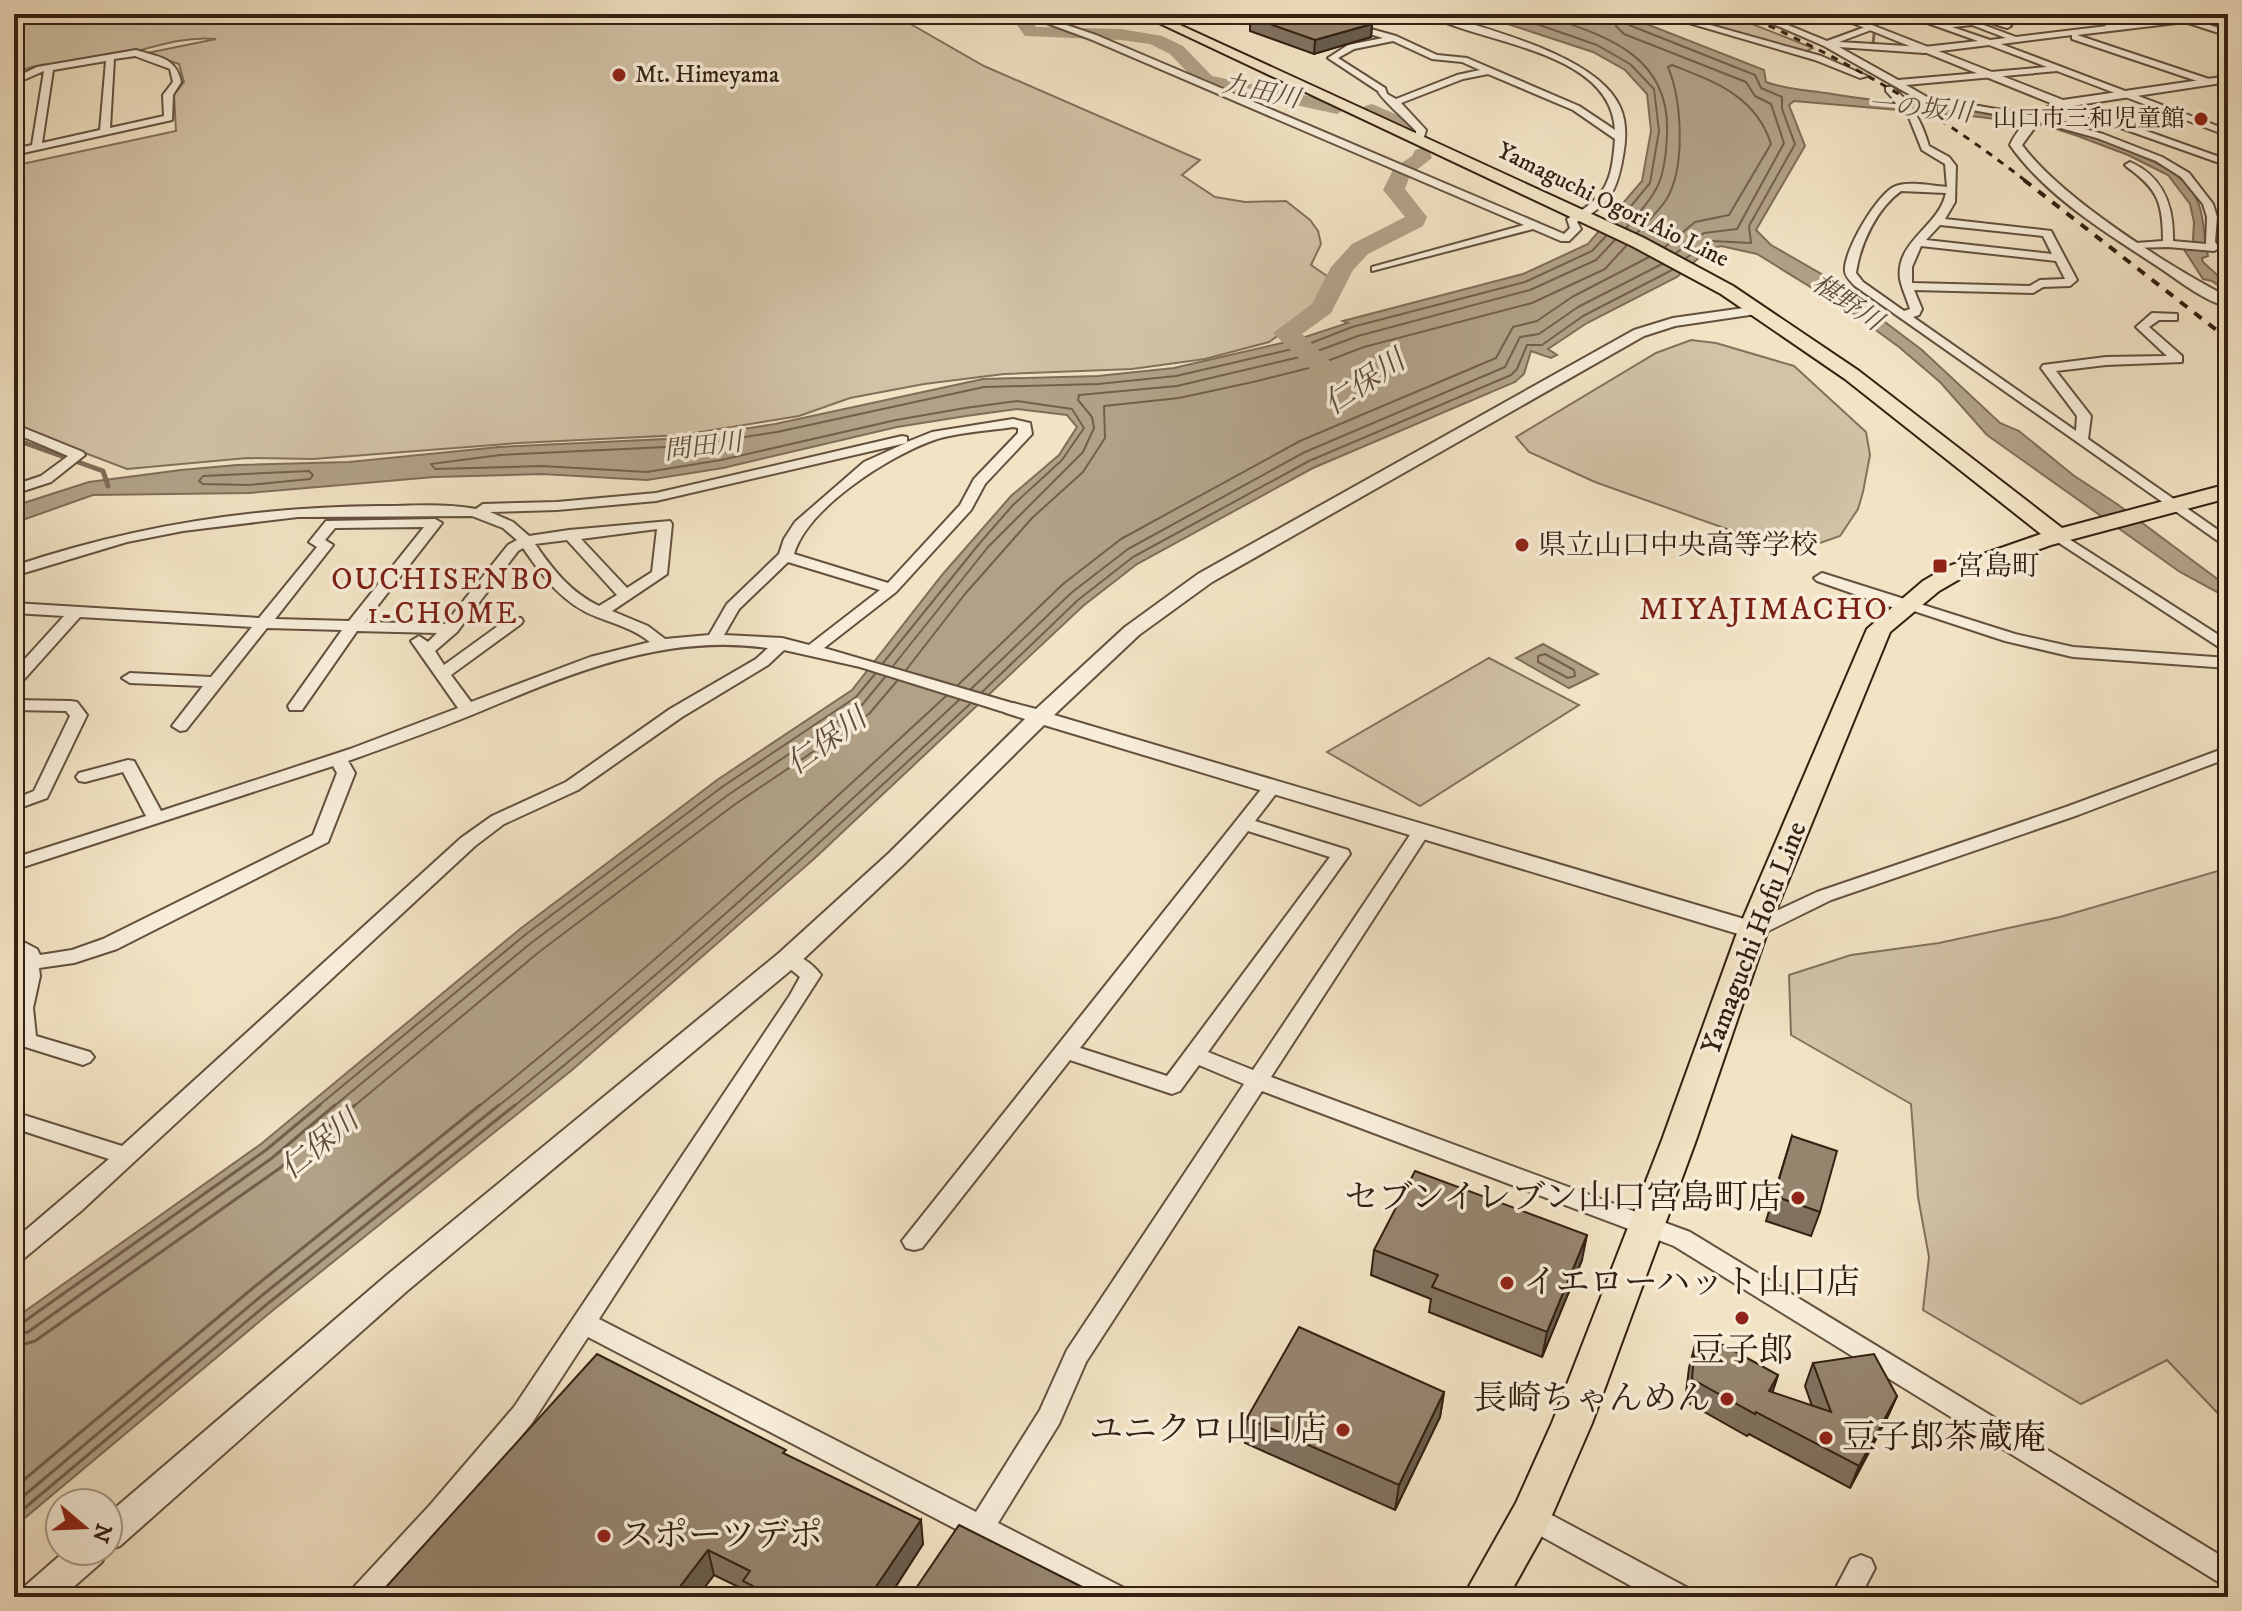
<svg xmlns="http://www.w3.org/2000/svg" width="2242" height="1611" font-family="'IM FELL DW Pica','Noto Serif JP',serif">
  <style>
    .green { fill: #d2c2a6; stroke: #82715c; stroke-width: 2 }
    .water { fill: #b1a187; stroke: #7f6d58; stroke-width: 2 }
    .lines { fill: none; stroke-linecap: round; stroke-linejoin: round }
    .shore-far1 { stroke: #72604c; stroke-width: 2 }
    .shore { stroke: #72604c; stroke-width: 3 }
    .stream-far1 { stroke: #7f6d58; stroke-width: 3 }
    .stream { stroke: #7f6d58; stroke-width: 5 }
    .river { fill: #b1a187; fill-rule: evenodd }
    .minor-casing { stroke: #63513e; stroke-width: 4 }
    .tertiary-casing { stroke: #63513e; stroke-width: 4 }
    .primary-casing { stroke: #332011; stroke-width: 4 }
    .minor { fill: #f7edd9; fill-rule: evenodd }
    .tertiary { fill: #f7edd9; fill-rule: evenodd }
    .primary { fill: #f2e3c4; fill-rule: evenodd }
    .rail-far1 { stroke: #332011; stroke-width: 3; stroke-dasharray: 7 7; stroke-linecap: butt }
    .rail { stroke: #332011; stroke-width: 4; stroke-dasharray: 9 9; stroke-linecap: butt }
    .wall { fill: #81725f; stroke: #332011; stroke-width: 2 }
    .shaded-wall { fill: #695d4d; stroke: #332011; stroke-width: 2 }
    .building { fill: #96856e; stroke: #332011; stroke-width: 2 }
    .poi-dot { fill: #8f2418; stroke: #f7edd9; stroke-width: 3 }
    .labels { text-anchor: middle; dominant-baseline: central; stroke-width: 7; stroke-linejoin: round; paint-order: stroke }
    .far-poi-label { font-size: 24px; fill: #332011; stroke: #f7edd9; text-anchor: start }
    .far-street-label { font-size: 24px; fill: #332011; stroke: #f7edd9 }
    .far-water-label { font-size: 26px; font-style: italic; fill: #5f4d3a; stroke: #f7edd9 }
    .poi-label { font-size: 28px; fill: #332011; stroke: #f7edd9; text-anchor: start }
    .street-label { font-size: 28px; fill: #332011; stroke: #f7edd9 }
    .water-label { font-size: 30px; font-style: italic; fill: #5f4d3a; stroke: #f7edd9 }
    .neighbourhood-label { font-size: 30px; letter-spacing: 2px; fill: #7a1f14; stroke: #f7edd9 }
    .quarter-label { font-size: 32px; letter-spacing: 2px; fill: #7a1f14; stroke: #f7edd9 }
    .near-poi-label { font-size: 34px; fill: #332011; stroke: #f7edd9; text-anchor: end }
  </style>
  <rect width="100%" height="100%" fill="#f2e3c4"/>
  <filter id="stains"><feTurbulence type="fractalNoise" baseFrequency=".0025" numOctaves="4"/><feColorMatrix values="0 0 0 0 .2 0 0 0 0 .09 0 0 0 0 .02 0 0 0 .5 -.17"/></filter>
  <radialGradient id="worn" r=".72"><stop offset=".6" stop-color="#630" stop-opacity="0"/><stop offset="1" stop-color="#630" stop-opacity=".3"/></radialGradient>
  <!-- green -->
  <path class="green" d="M14,14H893L984,66L1200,160L1182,175L1215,197L1245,202L1286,201L1310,220L1318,231L1321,244L1311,265L1327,276L1320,306L1269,342L1205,359L1132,369L1004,374L924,384L850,398L799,416L682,435L519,443L313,459L247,458L127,469L30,432L14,419V195L18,182L17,165L176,131L174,95L184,82L179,64L147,53L216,39C175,35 138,54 99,60C71,64 40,60 14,74Z
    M1675,14H1727L1813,48L1805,52Z
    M1691,340L1716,343L1794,366L1866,432L1870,455L1863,492L1858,509L1840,536L1800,550L1752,538L1595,482L1529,452L1516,437L1656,353Z
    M1489,658L1579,705L1420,806L1327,752Z
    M2228,868V1424L2167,1360L2081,1404L1923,1310L1929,1257L1918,1197L1911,1104L1791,1035L1789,975L1851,955L1939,943L2060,917Z"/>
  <!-- water -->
  <path class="water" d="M1477,14H1621L1764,70L1766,82C1787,90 1809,90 1832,94C1866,100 1900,103 1935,106C2002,112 2068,125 2131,152C2154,161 2182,173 2195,196C2205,213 2203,238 2208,256L2202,258L2203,262L2228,285V293L2212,281L2203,279L2183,248L2196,247L2193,239L2194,222L2190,204L2168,175L2128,155L2075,135L2047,126L1980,117L1794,101L1789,105L1805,146L1756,230L1771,245L1844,287L1853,298L1922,350L2000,423L2019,431L2073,475L2117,504L2228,587V598L2180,572L1987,435L1940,382L1899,347L1851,312L1757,254L1721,246L1709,249L1677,277L1587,323L1548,349L1557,355L1551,358L1531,351L1524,374L1515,382L1313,468L1137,564L1083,606L815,858L572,1070L272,1311L14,1527V1319L261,1144L520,929L717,780L852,690L942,575L1011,496L1059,455L1077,427L1067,415L1017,409L966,416L897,427L723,468L647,480L542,474L434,477L249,493L93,495L14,523V506L89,482L181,470L237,465L349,462L499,447L686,438L775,424L983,379L1098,376L1174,368L1299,339L1348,323L1343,321L1523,274L1588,244L1642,181L1651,131L1647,94L1625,70L1593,52Z
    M1543,644L1598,674L1569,688L1516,658Z"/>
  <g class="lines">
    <!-- shore-far1 -->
    <path class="shore-far1" d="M1508,14L1597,45L1630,64L1654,89L1659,131L1650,183L1617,223
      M1541,14C1605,36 1671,54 1667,135C1665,184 1657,192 1626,228
      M1613,14L1616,26L1624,34L1746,82L1755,96L1771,104L1784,143L1737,229L1704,233L1676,253
      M1623,14L1629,25L1755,75L1761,88L1782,97V109L1795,144L1749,226L1751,243L1712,241L1686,258
      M1637,233C1646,223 1658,212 1666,200C1686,168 1682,101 1668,67L1672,65C1715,82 1756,96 1771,144L1729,215L1695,222L1665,247
      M309,471L313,475L310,479L249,485L203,484L199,481L203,476Z
      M1545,654L1574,670L1575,676L1568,678L1538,662V656Z
      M883,663L979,544L1013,505L1062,460L1084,428L1072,409L1017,401L965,408L896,420L721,460L647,472L542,466L435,469L431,464L500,455L687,446L777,432L984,387L1098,384L1176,376L1301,347L1352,327L1525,282L1592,251L1606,236
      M893,666L988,547L1083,452L1094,428L1092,417L1078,400L1079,395L1177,386L1304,356L1358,336L1530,290L1596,260L1615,240
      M906,670L965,594L1032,518L1083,472L1105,438L1104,406L1179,398L1253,382L1309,368L1364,347L1532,303L1605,269L1626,246
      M958,685L1063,584L1121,539L1300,441L1496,358L1513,327L1537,321L1572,297L1649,257
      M971,689L1071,593L1128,549L1305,452L1505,367L1520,337L1539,334L1578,307L1662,264
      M982,692L1078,600L1133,557L1309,461L1511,375L1517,369L1527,345H1542L1583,316L1672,270
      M317,1107L525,935L722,787L856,697L875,674
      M333,1107L531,943L728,795L862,705L885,677
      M353,1107L539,952L734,805L869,714L897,681
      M478,1107C640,977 794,837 946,696
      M497,1107C657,979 809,840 959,700
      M513,1107C671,980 821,842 970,704"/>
    <!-- shore -->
    <path class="shore" d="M14,1325L22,1323L266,1150L320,1105
      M14,1335L28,1332L272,1158L335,1105
      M14,1347L35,1341L280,1168L355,1105
      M14,1488L253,1288L480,1105
      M14,1504L260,1297L499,1105
      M14,1517L266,1305L515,1105"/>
    <!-- stream-far1 -->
    <path class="stream-far1" d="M1873,44L1875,25L1890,14"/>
    <!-- stream -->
    <path class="stream" d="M14,439L103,471L108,486"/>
    <!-- river -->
    <path class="river" d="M1009,14H1029L1036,27L1121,29L1162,36L1183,46L1212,76L1337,102L1347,108L1337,114L1199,84L1170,54L1150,44L1121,40L1025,36Z
      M1372,104L1416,123L1419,127L1409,133L1365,114L1362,110L1365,106Z
      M1422,148L1429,150L1432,158L1410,175L1405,189L1427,217L1423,226L1368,254L1353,270L1331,313L1302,334L1333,364L1329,370H1311L1273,333L1312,304L1331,267L1352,244L1405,217L1383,190L1394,168L1412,156L1415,150Z"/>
    <defs>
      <path id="minor" d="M1022,14H1034L1096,35L1564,234L1570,228L1567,219C1606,198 1612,182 1615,139L1573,110L1488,74L1463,79L1401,103L1426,130L1424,137L1410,139V135L1416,133V131C1408,122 1381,99 1378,91L1328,58L1348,45L1383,38L1304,14H1317L1396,36L1437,55L1467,58L1579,106L1615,130C1611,49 1479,44 1427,14H1439C1489,30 1598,56 1620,107C1627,122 1626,140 1623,156C1617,192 1609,205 1577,222L1581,229L1569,241H1561L1533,229L1372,271V267L1524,225L1090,39ZM1393,41L1432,59L1462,62L1480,70L1457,75L1396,99L1387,94L1385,88L1338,58L1354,49Z
        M1658,14H1671L1821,56L1867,76L1860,78L1815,60Z
        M1750,14H1761L1827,41L1868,26L1871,30L1839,42L1924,47L1978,41L1902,14H1914L1943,24L1973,21L2016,37L2107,26L2074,14H2086L2118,25L2174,19L2169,16L2175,14L2228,31V36L2185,22L2077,35L2212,80L2209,85L2072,39V35L2001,44L2228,130V136L2057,71L1906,85L1927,97L2043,117L2103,134L2162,157L2189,173L2213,204L2217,217L2215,242L2219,248L2214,251L2168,247L2132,248V244L2136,243L2163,241C2163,203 2158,189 2127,167L2125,165L2130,162C2164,177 2174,206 2173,241L2206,244L2207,217L2203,204L2181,177L2156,161L2097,138L2039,122L1921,101L1824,46ZM1972,25L2006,38L1990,40L1952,27ZM1989,45L2047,67L1898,80L1839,47L1924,53Z
        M1839,14H1863L1841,18L1837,16Z
        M2020,18V22L2008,24L2011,26L2007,28L1991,23Z
        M136,50C158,57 176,57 181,82L173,95L172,120L14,155V149L32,145L44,71L14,84V78L37,67ZM135,56L170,69L173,82L163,95L164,116L110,128L114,59ZM106,61L100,130L42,143L53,70Z
        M1886,87H1892C1912,103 1922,122 1929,146L1949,157L1956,166L1955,202L1945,219L2051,231L2077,280L2070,286L2043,287L2033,293L1914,290L1922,309L1919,315L1913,317L2076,431L2077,416L2041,368L2043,365L2106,357L2167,356L2136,327L2152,313L2177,314V320H2159L2149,327L2182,356V362L2106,365L2056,371L2091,416L2088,439L2228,537V548L1855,286C1851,282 1845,276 1845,271C1843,252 1878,192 1896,186C1910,181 1933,186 1947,187L1945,164L1922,150L1908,115L1886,91ZM1901,191L1946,193C1939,227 1895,241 1900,279C1902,289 1907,299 1910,309L1904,311L1863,282L1856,273C1860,244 1877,208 1901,191ZM1940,225L2043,236L2052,254L1926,240ZM1921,246L2056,261L2065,279L2040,280L2030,286L1912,283V267Z
        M2062,101L2228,160V166L2059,106Z
        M1013,419L1030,423L1032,434L985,484L971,510L896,592L824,648L1019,705L1021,709L1019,713H1007L860,667L784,650L768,665L682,717L578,790L504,824L475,846L81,1211L22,1260L14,1262V1240L109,1159L14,1128V1112L122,1146L461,838L492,816L566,782L670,709L756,659L768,648C663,633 569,674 474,714C432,731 390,746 348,761L355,773L328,842L117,949L74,963L39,968L40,976L33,1008L36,1036L90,1052L94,1057L90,1062L83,1065L19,1045L16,1040L14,1002L20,976L19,956L14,953V937L37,949L40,955L72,950L103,939L313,835L337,773L333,766L14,870V858L146,816L123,772L85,782L79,781L76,777L79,773L128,760L134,761L161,811L350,749L458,708L411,641L419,636L428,642L437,633L357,631L302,710H290L288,706L342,630L267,628L186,730L180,731L172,726L203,686L130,683L122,678L130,673L211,677L252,627L80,617L20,684L14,686V671L64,616L14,613V603L259,618L317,547L309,542L326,521L435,519L442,523L365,622L445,624L508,545L517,540L503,528L472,516L298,517L183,531L127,542L14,576V566C133,526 254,507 379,506C411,506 445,503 476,509L483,504L557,502L656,493L902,436L907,437V442L932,432ZM1013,427L1018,428V433L974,479L960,505L888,583L794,554C807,508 889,456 934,440C958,432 988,431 1013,427ZM906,443L864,462L795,522L784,539L779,554L727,604L709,635L665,639L648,626L612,611L667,574L672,524L670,521L569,530L529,536L513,522L490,512L557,510L656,501ZM424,527L349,621L275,619L333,545L325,540L335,528ZM657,529L652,572L627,588L581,539ZM567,540L617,595L599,606C570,592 553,570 535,544ZM523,548C544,578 563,604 597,617C615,624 634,629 650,642L590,657L471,702L451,675L521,624L523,621L521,618H509L444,665L435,651L457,632L518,551ZM788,562L880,590L809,645L782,638L724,635L739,609Z
        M14,424L83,452L85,455L51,482L14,494V485L41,476L68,456L14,433Z
        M2058,532L2228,641V653L2053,539L2051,536Z
        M1822,573L2015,634L2073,647L2228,658V668L2073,657L2005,641L1911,610H1900L1817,581L1814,578Z
        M14,700L71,701L77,702L87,715L47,798L14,810V799L34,791L70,716L66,711L14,710Z
        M2228,747V758L2078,815L1831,900L1760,935L1753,936L1743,930L1746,925L1817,892L2066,807Z
        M1273,781L1282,786L1255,821L1348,850L1350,854L1208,1052L1253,1070L1416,826H1428L1431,830L1271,1077L1690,1232L2228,1560V1588L1674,1246L1262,1091L1086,1362L1059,1424L998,1523L1124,1588L1128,1597H1086L588,1337L532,1423L450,1523L381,1597H349L353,1588L430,1505L514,1407L790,995L800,977L778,959L781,954C795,950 813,964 821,975L599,1319L976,1512L1040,1410L1067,1350L1244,1084L1199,1065L1180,1091L1172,1094L1070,1060L922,1248L914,1250L906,1248L902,1241L1267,782ZM1248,831L1330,857L1167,1076L1080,1048Z
        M1531,1504L1688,1588L1692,1597H1651L1521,1525L1518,1516L1521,1507Z
        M1861,1555L1871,1559L1875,1568L1860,1597H1831L1851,1559Z"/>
      <path id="tertiary" d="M1830,14H1844L2063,100L2228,76V82L2065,107L2038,123L2022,145C2061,198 2168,266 2228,297V307C2205,301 2183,284 2163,270C2110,235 2047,198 2010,145C2018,126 2035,114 2053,104Z
        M1758,306L1763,307V313L1675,326L1644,336L1212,582L1139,635L1054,715L1761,924L1765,930L1761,936H1745L1044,725L904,864L797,965L407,1291L120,1546L108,1550V1514L387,1275L779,953L888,854L1025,719L1006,713L1003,709L1006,705L1013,703L1036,709L1125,627L1198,574L1634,330L1673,318Z
        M65,1551H107L102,1562L62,1597H20L25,1586Z"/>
      <path id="primary" d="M1140,14H1156L1644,238L1733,286L1859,371L2062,528L2228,484V498L2051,545L1965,576L1939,591L1890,632L1768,930L1696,1140L1592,1423L1546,1529L1508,1597H1463L1516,1503L1552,1423L1662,1140L1738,930L1867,629L1923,581L1949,566L2041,534L1845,379L1721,294L1632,246Z"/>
    </defs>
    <!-- minor casing -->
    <use href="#minor" class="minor-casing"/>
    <!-- tertiary casing -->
    <use href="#tertiary" class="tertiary-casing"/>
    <!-- primary casing -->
    <use href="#primary" class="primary-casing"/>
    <!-- minor -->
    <use href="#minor" class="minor"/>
    <!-- tertiary -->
    <use href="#tertiary" class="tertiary"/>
    <!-- primary -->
    <use href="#primary" class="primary"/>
    <!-- rail-far1 -->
    <path class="rail-far1" d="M1743,14C1845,59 1939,113 2027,182"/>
    <!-- rail -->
    <path class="rail" d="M2024,180L2228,339"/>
  </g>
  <!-- wall -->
  <path class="wall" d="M1250,17L1372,24L1371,37L1314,54L1250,31Z
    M1792,1136L1820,1212L1811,1236L1766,1221Z
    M1374,1250L1582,1260L1542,1357L1429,1312L1431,1299L1371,1275Z
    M1695,1345L1778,1375L1772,1393L1812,1406L1805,1386L1813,1363L1897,1396L1887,1418L1850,1488L1749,1434L1747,1436L1685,1401L1689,1368Z
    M1444,1392L1440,1417L1395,1510L1245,1443L1247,1418Z
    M787,1455L923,1544L889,1597H746L745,1590L714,1575L697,1597H377Z"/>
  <!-- shaded-wall -->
  <path class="shaded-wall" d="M1372,24L1371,37L1314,54L1315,40Z
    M1587,1235L1582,1260L1542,1357L1547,1332Z
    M1778,1375L1771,1397L1769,1391Z
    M1444,1392L1440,1417L1395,1510L1399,1485Z
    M1897,1396L1887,1418L1850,1488L1859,1466Z
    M921,1520L923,1544L889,1597H869Z
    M708,1550L714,1575L697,1597H672Z"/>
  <!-- building -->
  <path class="building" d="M1262,14H1338L1372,24L1315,40L1250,17Z
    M1792,1136L1837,1151L1820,1212L1774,1196Z
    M1415,1171L1587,1235L1547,1332L1432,1287L1438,1275L1374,1250Z
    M1299,1327L1444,1392L1399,1485L1247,1418Z
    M1716,1341L1778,1375L1769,1391L1831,1412L1813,1363L1874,1354L1897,1396L1859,1466L1756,1412L1755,1414L1692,1379L1695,1345L1710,1350Z
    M597,1354L786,1450L783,1453L921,1520L869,1597H774L743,1581L750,1571L708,1550L672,1597H377Z
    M959,1525L1102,1597H910Z"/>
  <!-- markers -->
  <g class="poi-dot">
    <circle cx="619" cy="75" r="8"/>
    <circle cx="2201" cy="119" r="8"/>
    <circle cx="1522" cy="545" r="8"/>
    <rect x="1932" y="558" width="16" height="16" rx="4"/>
    <circle cx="1798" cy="1198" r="8"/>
    <circle cx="1507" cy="1283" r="8"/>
    <circle cx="1742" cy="1318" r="8"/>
    <circle cx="1727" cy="1399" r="8"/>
    <circle cx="1343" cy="1430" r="8"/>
    <circle cx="1826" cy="1438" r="8"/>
    <circle cx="604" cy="1536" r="8"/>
  </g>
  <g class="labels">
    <!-- far-poi labels -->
    <g class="far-poi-label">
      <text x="635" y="75">Mt. Himeyama</text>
      <text x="2185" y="119" text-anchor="end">山口市三和児童館</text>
    </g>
    <!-- far-street labels -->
    <g class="far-street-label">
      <text transform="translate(1613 205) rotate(26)">Yamaguchi Ogori Aio Line</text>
    </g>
    <!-- far-water labels -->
    <g class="far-water-label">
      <text transform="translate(1261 92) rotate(12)">九田川</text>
      <text transform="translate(1920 109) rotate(5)">一の坂川</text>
      <text transform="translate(1847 303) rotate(34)">椹野川</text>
      <text transform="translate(703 447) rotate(-7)">問田川</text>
    </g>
    <!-- poi labels -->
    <g class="poi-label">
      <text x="1538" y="545">県立山口中央高等学校</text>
      <text x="1956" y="566">宮島町</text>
    </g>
    <!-- street labels -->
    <g class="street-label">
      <text transform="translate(1754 938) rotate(-69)">Yamaguchi Hofu Line</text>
    </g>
    <!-- water labels -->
    <g class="water-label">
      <text transform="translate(1365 383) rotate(-34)">仁保川</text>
      <text transform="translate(827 742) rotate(-36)">仁保川</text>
      <text transform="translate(320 1145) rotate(-39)">仁保川</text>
    </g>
    <!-- neighbourhood labels -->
    <g class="neighbourhood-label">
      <text x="443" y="580">OUCHISENBO<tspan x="443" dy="34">1-CHOME</tspan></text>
    </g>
    <!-- quarter labels -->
    <g class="quarter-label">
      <text x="1764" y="610">MIYAJIMACHO</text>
    </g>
    <!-- near-poi labels -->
    <g class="near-poi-label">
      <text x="1782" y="1198">セブンイレブン山口宮島町店</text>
      <text x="1523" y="1283" text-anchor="start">イエローハット山口店</text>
      <text x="1742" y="1351" text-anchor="middle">豆子郎</text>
      <text x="1711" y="1399">長崎ちゃんめん</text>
      <text x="1327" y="1430">ユニクロ山口店</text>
      <text x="1842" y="1438" text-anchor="start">豆子郎茶蔵庵</text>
      <text x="620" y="1536" text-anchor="start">スポーツデポ</text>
    </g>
  </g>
  <!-- margin -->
  <rect width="2242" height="1611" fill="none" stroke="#f2e3c4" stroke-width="48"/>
  <rect x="16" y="16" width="2210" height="1579" fill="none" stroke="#332011" stroke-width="4"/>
  <rect x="24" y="24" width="2194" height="1563" fill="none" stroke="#332011" stroke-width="2"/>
  <!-- north arrow -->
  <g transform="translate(84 1527) rotate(109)"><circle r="38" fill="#f7edd9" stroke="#a99b89" stroke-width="2"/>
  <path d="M0-6L14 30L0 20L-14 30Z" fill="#8f2418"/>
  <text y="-12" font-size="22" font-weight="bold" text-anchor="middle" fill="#332011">N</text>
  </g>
  <rect width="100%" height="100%" filter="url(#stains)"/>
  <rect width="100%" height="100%" fill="url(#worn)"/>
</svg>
